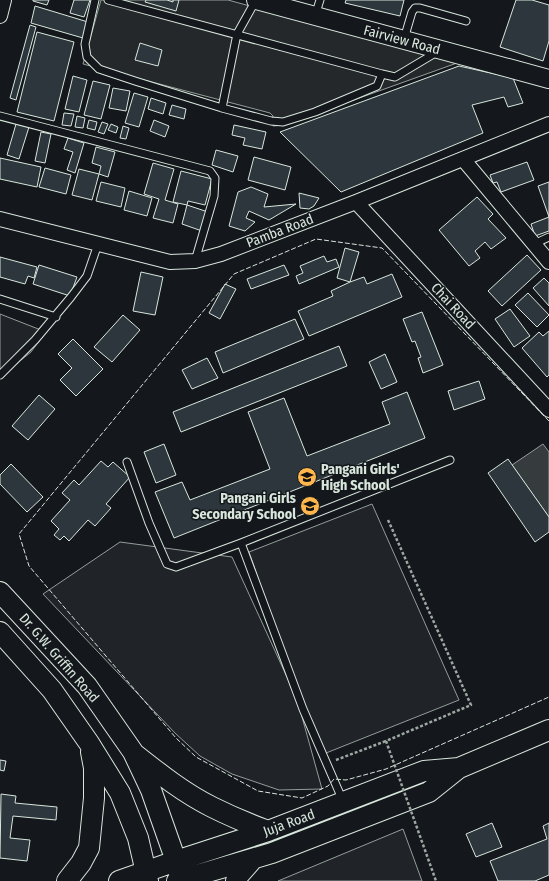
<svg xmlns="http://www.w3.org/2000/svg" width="549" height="881" font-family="'Fira Sans Condensed',sans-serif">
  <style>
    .green { fill: #202428; stroke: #939e99 }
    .parking { fill: #24282b; stroke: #939e99 }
    .water { fill: #363b3e; stroke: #939e99 }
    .building { fill: #2c363c; stroke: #d8e6dc }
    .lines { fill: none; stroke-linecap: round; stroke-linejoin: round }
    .service-casing { stroke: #d8e6dc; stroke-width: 9 }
    .minor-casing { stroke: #d8e6dc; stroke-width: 16 }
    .tertiary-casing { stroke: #d8e6dc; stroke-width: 20 }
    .secondary-casing { stroke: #d8e6dc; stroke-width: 22 }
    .path { stroke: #9da8a2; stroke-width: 2.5; stroke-dasharray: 3 2; stroke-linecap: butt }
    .service { stroke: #14181c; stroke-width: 7 }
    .minor { stroke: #14181c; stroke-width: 14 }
    .tertiary { stroke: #14181c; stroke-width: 18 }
    .secondary { stroke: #14181c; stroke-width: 20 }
    .path-bridge { stroke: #9da8a2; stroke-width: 2.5; stroke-dasharray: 3 2; stroke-linecap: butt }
    .fence { stroke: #d8e6dc; stroke-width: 1; stroke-dasharray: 5 2; stroke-linecap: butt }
    .labels { text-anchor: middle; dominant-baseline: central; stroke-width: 3; stroke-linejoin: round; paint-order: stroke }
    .street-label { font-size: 14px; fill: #d8e6dc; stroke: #14181c }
    .poi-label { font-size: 14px; font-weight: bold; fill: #d8e6dc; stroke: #14181c; text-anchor: start }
  </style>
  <rect width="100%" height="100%" fill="#14181c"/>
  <!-- green -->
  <path class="green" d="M0,314L46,332L31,352L0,377Z
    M372,504L459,700L321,755L249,552Z
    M120,542L232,557L297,699L322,789L279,790L232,774L200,756L175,733L43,594Z
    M403,829L422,881H278Z"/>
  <!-- parking -->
  <path class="parking" d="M101,0H228L457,63L284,125L273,126V116L270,113L83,64Z"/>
  <!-- water -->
  <path class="water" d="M543,444L549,452V517L512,465Z"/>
  <!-- building -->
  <path class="building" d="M33,0H49L47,5L33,1Z
    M74,0H90L84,17L70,13Z
    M146,0H167L173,2V0H179L176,11L145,2Z
    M346,0H404L400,16L345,3Z
    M516,0H532L549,5V41L543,61L500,47Z
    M35,6L88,22L83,38L31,23Z
    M30,25L36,27L16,100L10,98Z
    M37,32L74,42L54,121L17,112Z
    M140,43L162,50L158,66L135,60Z
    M459,66L513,78L523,103L508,107L504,97L472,105L483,133L341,192L280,132Z
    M73,76L87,80L79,112L65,109Z
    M93,81L110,85L101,119L84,115Z
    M113,88L130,91L126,111L109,108Z
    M134,93L148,97L139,127L125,123Z
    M151,98L166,103L163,114L148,109Z
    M172,105L186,109L184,119L169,115Z
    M64,113L74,114L71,126L62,125Z
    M77,116L85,118L83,128L75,127Z
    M89,120L97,122L95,130L87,128Z
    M154,120L169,126L165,137L150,131Z
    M102,122L108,124L104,134L98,132Z
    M16,124L29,127L19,159L7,155Z
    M111,124L118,127L116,133L108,130Z
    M234,125L266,132L262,149L243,145L245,138L232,135Z
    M123,126L129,128L126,139L120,138Z
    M41,132L51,134L45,163L35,161Z
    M68,138L84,143L75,173L67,170L73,152L64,149Z
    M96,147L115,152L108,177L99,174L101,166L92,163Z
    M216,150L238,156L233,172L212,165Z
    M254,157L291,167L285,190L248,180Z
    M0,158L41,167L37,187L0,179Z
    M527,162L534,180L501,192L497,182L493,183L490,175Z
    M153,163L174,169L165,200L178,204L173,223L153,218L159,199L144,194Z
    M45,168L71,175L66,194L39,187Z
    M79,169L99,174L92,200L72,195Z
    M181,171L212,179L205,205L188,201L187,205L173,202Z
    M101,182L125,188L121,207L96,201Z
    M549,182V231L535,236L531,224L549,217L538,186Z
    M251,187L268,194L264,207L296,204L269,220L249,211L246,218L255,222L245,231L229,226L238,192Z
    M129,191L152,198L147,216L124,210Z
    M299,193L319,198L314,206L309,209L300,208Z
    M477,197L493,214L488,219L506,238L491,249L485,242L475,251L480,258L469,266L439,230Z
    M187,205L208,212L202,231L182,224Z
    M345,248L359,252L350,282L337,278Z
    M527,255L541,270L502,306L488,291Z
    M324,256L327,262L336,259L339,267L299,284L296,276L303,273L300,266Z
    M0,257L37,267L34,278L28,276L25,284L0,277Z
    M39,265L77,277L70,296L33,284Z
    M284,265L289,275L251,289L247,279Z
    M141,272L163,277L155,315L133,311Z
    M392,274L402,297L309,336L298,311L333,296L331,291L350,282L364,277L367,284Z
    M544,278L549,283V306L533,288Z
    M225,284L236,289L220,319L209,313Z
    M528,293L549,315L537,327L515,305Z
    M510,309L530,336L514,347L495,319Z
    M422,312L443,365L423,373L418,358L421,357L415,341L412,342L403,319Z
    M123,315L140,330L112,362L94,347Z
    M295,319L304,339L223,373L215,352Z
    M549,331V375L547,377L522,348L539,332L543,336Z
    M73,339L103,369L76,396L60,380L72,368L58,354Z
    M339,346L347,366L181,432L173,412Z
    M385,354L397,382L381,389L369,362Z
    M207,358L218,378L192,389L182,370Z
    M479,381L485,399L454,410L448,391Z
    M407,392L425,438L174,538L155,492L182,482L190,500L270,469L248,412L284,398L307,456L390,424L382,402Z
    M39,395L55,409L28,440L12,426Z
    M164,444L176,475L156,483L144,452Z
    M508,459L549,517V532L535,542L488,473Z
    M101,461L108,467L113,462L130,477L106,504L111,508L95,526L88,520L69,541L64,536L60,540L54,535L59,529L51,521L70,500L62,493L74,480L79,485Z
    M11,464L43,497L27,512L0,484V475Z
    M0,760L6,761L4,771L0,770Z
    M1,794L16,796L15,803L57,807L56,820L13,816L10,838L30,840L27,861L0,858Z
    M492,823L502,847L476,857L466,834Z
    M549,823V875L535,881H498L490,861L547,839L543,826Z"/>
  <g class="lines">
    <defs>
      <path id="service" d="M95,0L85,44L87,57L99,69L135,81L222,108L271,121L283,122L315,112L377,86L382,74L395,77L437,52
        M108,0L382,74
        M315,16L320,0
        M404,39L412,12L415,8H420L466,21
        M222,108L237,34L256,0
        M0,116L210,171L215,178L214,196L195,261
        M534,244L549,237
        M0,299L56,317
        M0,375L35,340L71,297L87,276L98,244
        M127,462L149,523L167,564L176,567L241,543
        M343,801L303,709L241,543L450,460"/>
      <path id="minor" d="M0,16L4,0
        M463,159L549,262
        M356,202L549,410
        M0,219L170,262L195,261L221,254L356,202L549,124"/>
      <path id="tertiary" d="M256,0L549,79"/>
      <path id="secondary" d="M0,592L87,686L133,752L151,790L176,861L179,873
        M0,632L52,690L89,743L120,793L138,838L148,881
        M136,755C160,774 184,793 212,807C230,816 249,824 268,831
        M67,881L81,863L89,848L94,798V768L91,752
        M119,881L176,861L268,831L424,771L459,768
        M177,881L272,853L429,792L459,768L549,730
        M236,881L238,876L253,859"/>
    </defs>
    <!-- service casing -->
    <use href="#service" class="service-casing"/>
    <!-- minor casing -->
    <use href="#minor" class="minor-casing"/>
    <!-- tertiary casing -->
    <use href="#tertiary" class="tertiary-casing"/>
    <!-- secondary casing -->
    <use href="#secondary" class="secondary-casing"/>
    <!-- path -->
    <path class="path" d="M336,760L386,741"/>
    <!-- service -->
    <use href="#service" class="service"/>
    <!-- minor -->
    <use href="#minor" class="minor"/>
    <!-- tertiary -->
    <use href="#tertiary" class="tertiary"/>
    <!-- secondary -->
    <use href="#secondary" class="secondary"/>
    <!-- path-bridge -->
    <path class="path-bridge" d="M388,520L471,705L386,741L436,881"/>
    <!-- fence -->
    <path class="fence" d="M549,421L382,248L316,239L234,274L19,534L29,566L176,738L196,757L258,791L302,798L328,786L334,779L346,780L386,769L549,697"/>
  </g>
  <!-- icons -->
  <defs>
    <symbol id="school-disc" viewBox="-11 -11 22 22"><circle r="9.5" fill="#ffb74d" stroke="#14181c"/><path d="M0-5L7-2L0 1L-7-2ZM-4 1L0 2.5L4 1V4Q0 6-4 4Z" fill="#111"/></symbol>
  </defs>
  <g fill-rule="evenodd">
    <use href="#school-disc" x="296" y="466" width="22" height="22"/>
    <use href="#school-disc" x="299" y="495" width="22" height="22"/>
  </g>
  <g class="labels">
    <!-- street labels -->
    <g class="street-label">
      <text transform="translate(402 40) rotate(15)">Fairview Road</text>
      <text transform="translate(280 231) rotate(-21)">Pamba Road</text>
      <text transform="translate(453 306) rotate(47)">Chai Road</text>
      <text transform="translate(59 658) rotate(49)">Dr. G.W. Griffin Road</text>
      <text transform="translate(289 823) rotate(-20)">Juja Road</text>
    </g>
    <!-- poi labels -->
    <g class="poi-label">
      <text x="321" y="469">Pangani Girls'<tspan x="321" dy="16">High School</tspan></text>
      <text x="296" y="498" text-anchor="end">Pangani Girls<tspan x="296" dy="16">Secondary School</tspan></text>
    </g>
  </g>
</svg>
